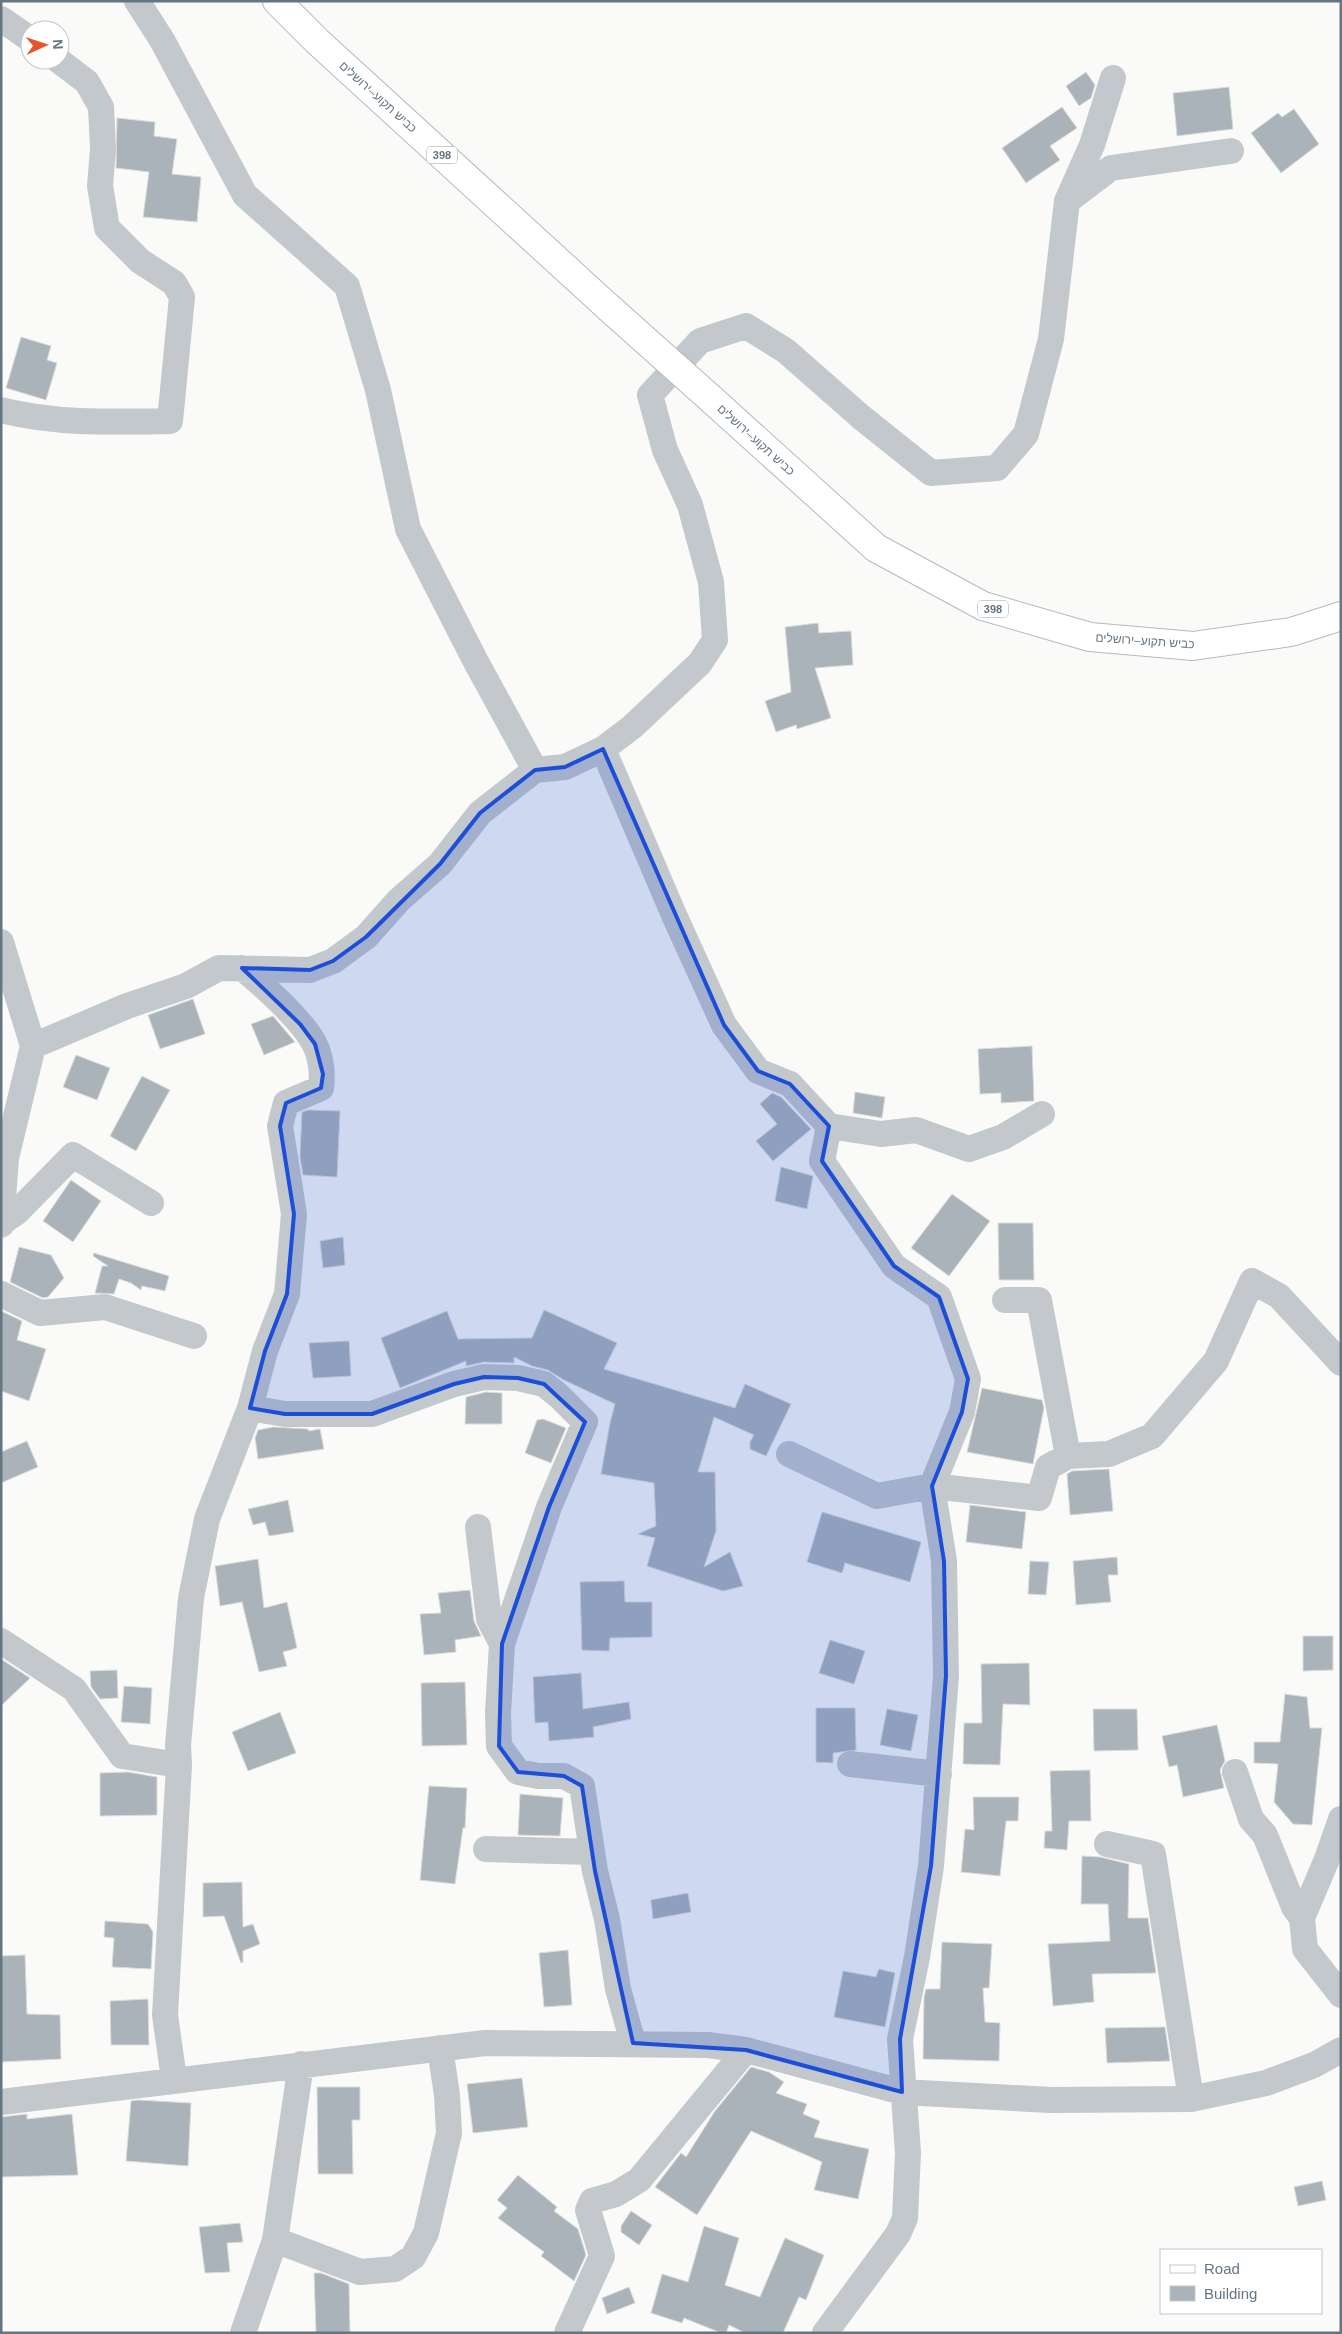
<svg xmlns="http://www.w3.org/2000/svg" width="1342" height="2334" font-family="Helvetica,'Noto Sans Hebrew',sans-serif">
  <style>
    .building { fill: #aab3b9; stroke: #dcdcda }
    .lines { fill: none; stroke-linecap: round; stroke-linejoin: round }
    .major-casing { stroke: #b5babe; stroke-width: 30 }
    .minor { stroke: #c3c8cc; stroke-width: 26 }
    .major { stroke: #fff; stroke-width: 28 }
    .major-bridge-casing { stroke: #b5babe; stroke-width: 30; stroke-linecap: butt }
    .major-bridge { stroke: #fff; stroke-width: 28 }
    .marked { fill: #1d4ed8; fill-opacity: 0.2; stroke: #1d4ed8; stroke-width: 4; stroke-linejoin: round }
    .labels { text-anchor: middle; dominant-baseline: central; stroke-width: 5; stroke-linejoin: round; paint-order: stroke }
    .shield { fill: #fff; stroke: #939fa8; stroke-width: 1 }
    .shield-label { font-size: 11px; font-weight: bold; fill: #657683 }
    .street-label { font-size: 12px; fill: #657683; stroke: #fff }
  </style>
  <rect width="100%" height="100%" fill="#fafaf8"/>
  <!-- building -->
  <path class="building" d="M1086,72L1095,85L1091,98L1079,106L1066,86Z
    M1229,87L1233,129L1177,136L1173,93Z
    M1062,107L1077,128L1050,146L1060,160L1026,183L1002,148Z
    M1294,109L1319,144L1281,173L1251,133L1278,113L1282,117Z
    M117,118L155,122L154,136L177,139L172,174L201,177L197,222L143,217L149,172L116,168Z
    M21,337L51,346L47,360L57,363L46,400L6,388Z
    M818,623L819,633L851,631L853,665L815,668L831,718L797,729L796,725L776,732L765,701L791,692L785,627Z
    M193,999L205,1034L160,1049L148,1015Z
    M273,1016L295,1042L264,1055L251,1024Z
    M1032,1046L1034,1101L1001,1103V1093L980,1094L978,1049Z
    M76,1055L110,1068L97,1100L63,1087Z
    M142,1076L170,1090L136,1151L110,1136Z
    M855,1092L885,1097L882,1118L853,1113Z
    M772,1093L781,1097L811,1129L773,1161L756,1141L777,1124L760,1104Z
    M308,1110L340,1111L337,1177L303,1175L300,1157L302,1112Z
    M781,1167L813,1176L807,1209L775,1201Z
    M71,1180L101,1201L73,1242L43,1221Z
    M952,1194L990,1221L949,1276L911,1248Z
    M998,1223H1033L1034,1280H999Z
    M343,1237L345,1265L323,1268L320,1241Z
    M19,1247L51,1255L64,1278L48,1297L43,1298L10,1282Z
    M94,1253L169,1276L165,1291L142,1286L141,1290L131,1283L119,1279L114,1294L95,1293L102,1266H108L93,1256Z
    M544,1310L617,1343L604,1369L735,1408L745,1384L791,1404L766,1456L750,1449V1442L754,1435L714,1417L698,1472H715L716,1531L704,1567L730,1552L743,1586L723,1591L647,1566L655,1538L638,1534L656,1526L654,1483L601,1474L610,1423L615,1404L564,1380L548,1370L532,1366L514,1357V1363L484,1362L466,1366V1361L400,1388L381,1338L447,1311L458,1339L532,1338Z
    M1,1311L22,1321L17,1340L46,1349L29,1401L1,1391Z
    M349,1341L351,1376L313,1378L309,1343Z
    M982,1388L1042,1400L1044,1408L1033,1464L967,1452Z
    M486,1392L502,1393V1424H465L466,1397Z
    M543,1419L566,1428L551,1463L525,1453L537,1420Z
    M273,1427L308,1429L309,1431L320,1429L324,1449L258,1459L255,1438L258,1430Z
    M27,1441L38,1467L1,1483V1452Z
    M1109,1469L1113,1511L1070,1515L1067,1474L1072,1471Z
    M288,1500L294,1532L269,1536L265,1522L253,1525L248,1509Z
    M970,1505L1026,1512L1022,1549L966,1542Z
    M822,1512L921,1542L910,1582L845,1563L842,1573L807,1562Z
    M1117,1557L1118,1575H1108L1111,1602L1076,1605L1073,1561Z
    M258,1559L264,1608L287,1602L297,1648L283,1652L287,1666L259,1672L242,1602L220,1606L215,1566Z
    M1030,1561L1049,1562L1046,1595L1028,1594Z
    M624,1581L625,1602H652V1637L610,1638L609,1651L582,1650L580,1582Z
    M470,1590L474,1621L481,1636L455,1640L456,1652L424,1655L420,1614L441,1613L438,1593Z
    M1303,1636H1333V1670L1303,1671Z
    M830,1640L865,1651L854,1684L819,1673Z
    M1,1659L30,1678L1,1706Z
    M1029,1663L1030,1705L1003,1704L1000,1765L963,1764L964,1723H982L981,1664Z
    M117,1670L118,1698L100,1699L91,1687L90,1671Z
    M581,1673L583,1709L629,1702L631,1719L593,1727L594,1737L549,1741L548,1722L535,1723L533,1677Z
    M465,1682L467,1745L422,1746L421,1683Z
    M124,1686L152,1688L150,1724L121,1722Z
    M1285,1694L1307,1697L1310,1728H1322L1312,1825L1293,1824L1274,1802L1278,1764L1254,1763V1742H1280Z
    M816,1708H855L856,1750L833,1753V1763L816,1762Z
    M887,1709L918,1715L911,1751L880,1745Z
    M1093,1709H1137L1138,1750L1094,1751Z
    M280,1712L296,1753L248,1771L232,1732Z
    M1217,1725L1225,1761L1220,1770L1224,1788L1183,1797L1177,1765L1169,1767L1162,1736Z
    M1090,1770L1091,1821H1069L1067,1850L1044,1848L1045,1831H1052L1050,1771Z
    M128,1772L157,1777V1815L100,1816V1773Z
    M429,1786L467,1788L465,1828H463L455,1884L420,1880Z
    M520,1794L563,1798L560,1836L518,1835Z
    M973,1797H1019L1018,1821H1006L1000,1876L961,1872L965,1829L974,1830Z
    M1082,1856L1100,1857L1129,1864L1128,1918H1148L1156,1973L1092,1974L1094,2002L1053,2006L1048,1944L1110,1941L1108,1904H1081Z
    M242,1882L243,1927L253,1924L260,1944L243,1951V1962L241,1963L224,1916L203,1917V1883Z
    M688,1893L691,1912L653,1919L651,1900Z
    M105,1921L148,1924L153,1932L151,1969L112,1967L114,1938L104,1937Z
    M942,1942L992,1944L989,1988H983L985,2022L1000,2023L999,2061L923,2059L924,1997L926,1989H940Z
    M568,1950L572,2005L544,2007L539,1953Z
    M25,1955L27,2014L60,2015L61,2059L1,2062V1956Z
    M879,1969L895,1973L885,2027L834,2017L843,1971L876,1977Z
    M148,1999L149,2045H111L110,2001Z
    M1165,2027L1170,2061L1107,2063L1105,2028Z
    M751,2067L769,2072L784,2082L776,2093L807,2104L803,2114L820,2121L814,2137L869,2149L858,2199L814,2190L822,2162L751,2131L697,2215L655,2187L681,2153L686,2157L715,2111Z
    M522,2078L528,2127L473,2133L467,2084Z
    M317,2087H360V2120H352L353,2174H318Z
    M138,2100L191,2103L188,2166L126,2161L131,2101Z
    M27,2114V2119L72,2114L78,2175L1,2177V2117Z
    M518,2175L557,2207L554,2211L578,2229L586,2255L574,2281L541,2256L544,2252L498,2218L507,2208L497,2200Z
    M1322,2181L1326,2200L1298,2206L1294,2187Z
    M631,2211L652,2225L639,2245L621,2232V2226Z
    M240,2223L243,2242L227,2243L230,2272L205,2273L199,2227Z
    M704,2226L739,2238L725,2285L760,2297L785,2238L824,2255L806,2300L799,2297L783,2333H745L729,2325L726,2333H721L684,2318L682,2323L651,2313L662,2274L688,2282Z
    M314,2273H321L349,2284L350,2333H316Z
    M629,2287L635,2303L607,2314L602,2298Z"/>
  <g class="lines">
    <defs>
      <path id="major" d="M277,1L317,41L608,307
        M710,398L876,548L983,606L1090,637L1193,646L1291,632L1341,616"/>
    </defs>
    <!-- major casing -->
    <use href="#major" class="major-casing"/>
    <!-- minor -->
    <path class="minor" d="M137,1L162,40L245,195L347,286L378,390L408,529L475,660L535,770
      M1,19L30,39
      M1070,199L1111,168L1231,151
      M1,410C57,424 113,422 170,421L182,297L174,283L140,261L107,228L100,186L103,149L101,107L87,82L58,60
      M603,749L674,915L724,1025L758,1071L790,1084L829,1126L822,1161L894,1266L939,1297L968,1379L962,1412L932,1486L944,1561L946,1676L931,1866L917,1957L900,2039L908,2153L905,2218L898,2234L825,2333
      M1,942L33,1046
      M829,1126L881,1134L916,1130L969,1149L1003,1137L1042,1114
      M1,1223L17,1212L73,1155L151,1203
      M1,1225L6,1158L33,1046L127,1006L186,986L219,968L310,970L333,961L366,937L399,900L440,864L480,813L535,770L565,767L603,749L632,727L700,663L715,640L711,582L690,505L665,450L650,395L700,341L746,326L786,351L861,417L931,473L997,468L1026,434L1051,339L1067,201L1092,145L1113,78
      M1,1294L40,1313L105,1307L194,1336
      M1005,1300H1039L1068,1456
      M250,1408L285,1414H372L454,1384L484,1377L518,1378L544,1384L559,1396L585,1422L549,1507L502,1644L498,1713L499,1746L518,1772L538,1776H564L582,1786L595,1871L607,1919L618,1989L633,2043
      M789,1454L877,1496L932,1486L1039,1498L1048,1467L1068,1456L1109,1454L1152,1436L1216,1361L1252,1281L1279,1296L1341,1363
      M478,1527L489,1619L502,1644
      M1,1641L74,1689L122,1756L179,1765
      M850,1764L939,1774
      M1235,1772L1251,1819L1265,1835L1294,1907L1302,1918
      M1341,1819L1327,1859L1302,1918L1305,1949L1341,1995
      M1107,1844L1153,1854L1191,2099
      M486,1849L592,1852
      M174,2079L165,2015L179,1765L178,1745L191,1598L207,1519L250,1408L265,1351L287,1294L294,1214L280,1126L286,1103L321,1088C323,1074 321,1056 314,1043C301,1019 263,985 242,968
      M1,2102L485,2043L708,2045L746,2050L902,2092L1051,2100L1191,2099L1266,2083L1314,2065L1341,2050
      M275,2240L360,2272L395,2269L413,2257L426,2233L449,2133L447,2095L440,2048
      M243,2333L275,2240L301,2064
      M567,2333L602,2256L588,2210L592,2201L616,2194L639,2180L746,2050"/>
    <!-- major -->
    <use href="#major" class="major"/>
    <defs>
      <path id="major-bridge" d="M608,307L710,398"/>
    </defs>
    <!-- major-bridge casing -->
    <use href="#major-bridge" class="major-bridge-casing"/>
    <!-- major-bridge -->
    <use href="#major-bridge" class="major-bridge"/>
  </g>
  <!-- marked area -->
  <path class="marked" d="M603,749L724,1025L758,1071L790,1084L829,1126L822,1161L894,1266L939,1297L968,1379L962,1412L932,1486L944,1561L946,1676L931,1866L900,2039L902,2092L746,2050L633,2043L595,1871L582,1786L564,1776L518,1772L499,1746L502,1644L549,1507L585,1422L544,1384L518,1378L484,1377L454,1384L372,1414H285L250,1408L265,1351L287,1294L294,1214L280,1126L286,1103L321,1088L323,1074L315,1044L300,1024L242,968L310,970L333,961L366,937L440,864L480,813L535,770L565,767Z"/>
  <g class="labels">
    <!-- shield labels -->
    <g class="shield">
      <rect x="427" y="146.5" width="30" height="17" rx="4"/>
      <rect x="978" y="600.5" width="30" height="17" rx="4"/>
    </g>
    <g class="shield-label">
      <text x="442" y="155">398</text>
      <text x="993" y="609">398</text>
    </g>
    <!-- street labels -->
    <g class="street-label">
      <text transform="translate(378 97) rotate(42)">כביש תקוע–ירושלים</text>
      <text transform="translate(756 440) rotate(42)">כביש תקוע–ירושלים</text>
      <text transform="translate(1145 641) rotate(4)">כביש תקוע–ירושלים</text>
    </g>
  </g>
  <!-- border -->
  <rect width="1342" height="2334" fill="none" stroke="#657683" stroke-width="5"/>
  <!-- legend -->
  <rect x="1160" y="2249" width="162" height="65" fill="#ffffff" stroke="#c1c8cd"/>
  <rect x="1170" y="2265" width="25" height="8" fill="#ffffff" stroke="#c1c8cd"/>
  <text x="1204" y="2274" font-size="15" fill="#657683">Road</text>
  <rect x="1170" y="2286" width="25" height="15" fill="#aab3b9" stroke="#c1c8cd"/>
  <text x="1204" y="2299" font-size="15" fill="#657683">Building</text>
  <!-- north arrow -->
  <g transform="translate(45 45) rotate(87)"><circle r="24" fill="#ffffff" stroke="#c1c8cd"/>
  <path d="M0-4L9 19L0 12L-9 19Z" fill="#e4572e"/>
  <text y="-8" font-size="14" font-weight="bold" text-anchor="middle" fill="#657683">N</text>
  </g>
</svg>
